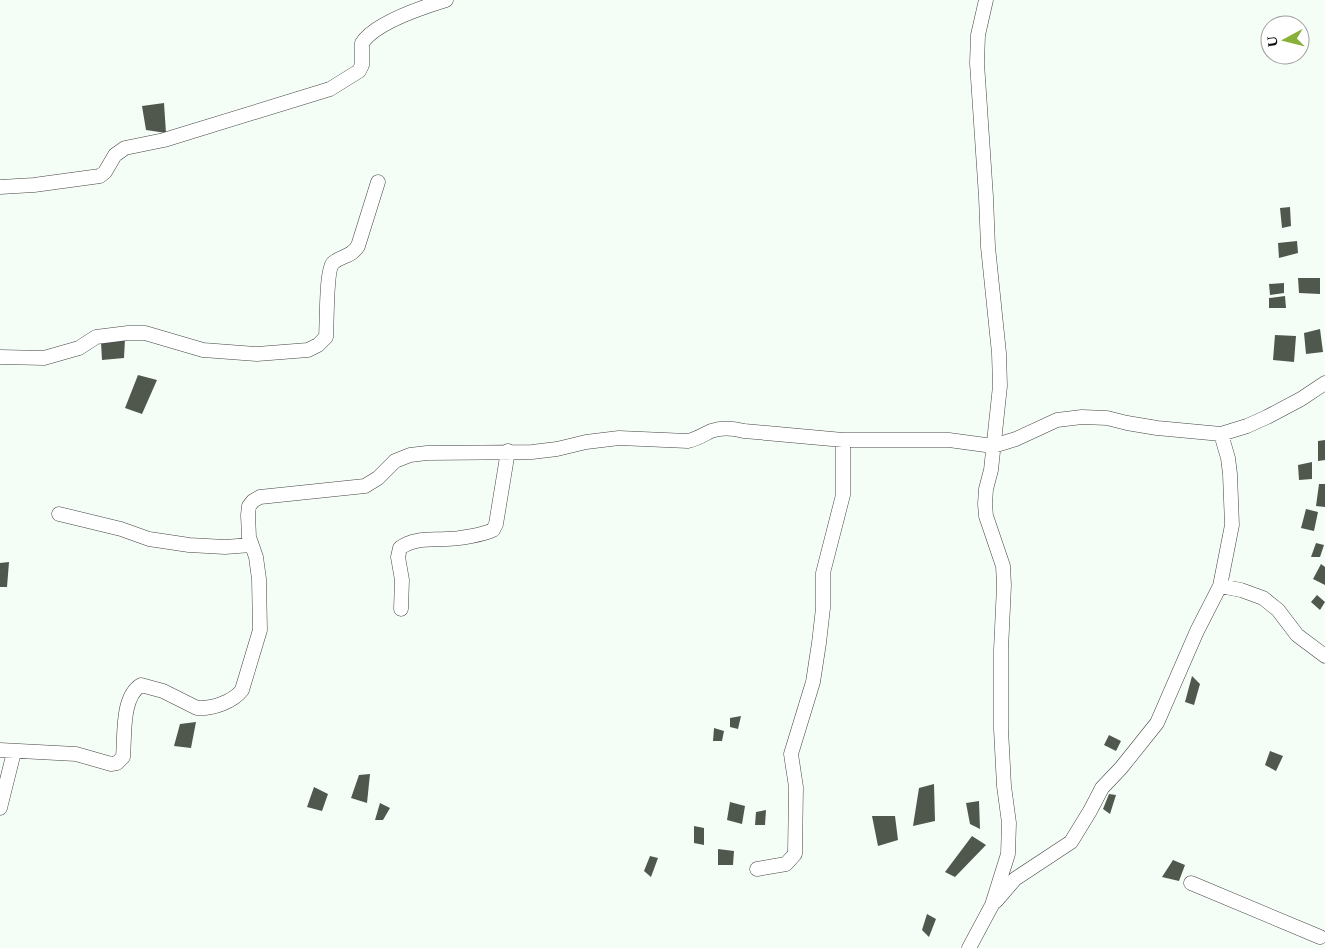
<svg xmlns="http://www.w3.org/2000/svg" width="1325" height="948" font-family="Spectral,serif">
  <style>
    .building { fill: #50584e }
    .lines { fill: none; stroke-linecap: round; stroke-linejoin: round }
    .minor-casing { stroke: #434343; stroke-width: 15 }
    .minor { stroke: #fff; stroke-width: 14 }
  </style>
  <rect width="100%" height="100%" fill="#f5fef6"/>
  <!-- building -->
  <path class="building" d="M164,103L166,133L146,130L142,106Z
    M1290,207L1291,226L1282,228L1280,208Z
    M1297,241L1298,253L1279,258L1278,243Z
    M1298,278H1320V294L1299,293Z
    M1284,283V293L1270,295L1269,284Z
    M1285,296L1286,308H1269V298Z
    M1320,329L1323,352L1306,354L1304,333Z
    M1275,335L1296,336L1294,362L1273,360Z
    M125,339L124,358L102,360L101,342Z
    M138,375L157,380L142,414L125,408Z
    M1325,440V460L1318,461V441Z
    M1312,462V479L1299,480L1298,465Z
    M1319,484H1325V507L1316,506Z
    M1306,509L1318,512L1314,531L1301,528Z
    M1316,543L1324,545L1320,557H1311Z
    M9,562L7,587H0V563Z
    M1321,564L1325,567V585L1313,579Z
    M1317,595L1325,602L1320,610L1311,602Z
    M1192,676L1200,684L1194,705L1185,702Z
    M741,716L738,729L730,727V718Z
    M196,722L191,748L174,746L180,724Z
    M714,728L724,731L722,741H713Z
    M1109,735L1121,741L1116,751L1104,745Z
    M1270,751L1283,756L1276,771L1265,765Z
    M370,774L367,803L351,798L359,775Z
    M934,784L935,821L913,826L919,788Z
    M314,787L328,794L322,811L307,807Z
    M1109,794L1116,795L1110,814L1103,809Z
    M979,801L980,829L970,824L966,803Z
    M730,802L745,806L742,824L727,820Z
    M380,803L390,808L383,820H375Z
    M766,810L765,825H755L756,812Z
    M872,816H895L898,840L878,846Z
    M694,826L704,828V845L694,843Z
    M972,836L986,845L955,877L945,872Z
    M718,849L734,851L733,865H718Z
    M650,856L658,858L651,877L644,871Z
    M1173,860L1185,865L1179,881L1162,877Z
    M927,914L936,919L929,937L922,930Z"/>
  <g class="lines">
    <defs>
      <path id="minor" d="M0,187L34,185L100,176L105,172L115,155L125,148L164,140L330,89L359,71L362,65V43C375,23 423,7 446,0
        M0,357L44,358L79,348L96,337L128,333H145L203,350L257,354L308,350L318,345L326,337C327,325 326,270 333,263C342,255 350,258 358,246L378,182
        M59,514L121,529L149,539L189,545L225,547L251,545
        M1220,586L1241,590L1263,598L1278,610L1297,635L1325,656
        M401,609L402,580L398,557L400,548C413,538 429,540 446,539C458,539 482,535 493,530L496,524L508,451
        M0,750L76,754L111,764L117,763L123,757C125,737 121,697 141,685L163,691L197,708C212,709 233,702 242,690L260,630L259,579L256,557L249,537L248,515L249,506L253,501L260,497L365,486L378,478L395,461L410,455L427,453L532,452L557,449L586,442L619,438L688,441C697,439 703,435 711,431C722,427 733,428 744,431L843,440H949L993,446L1016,439L1057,420L1082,417L1107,418L1127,423L1157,428L1221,434L1247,426L1267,417L1301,399L1325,383
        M0,808L14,752
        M757,869L786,864L795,854L796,787L791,754L813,682L819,643L823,608V573L843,495V440
        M1191,883L1320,937
        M996,901L1015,879L1071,842L1090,811L1102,788L1121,768L1157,723L1197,631L1220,586L1232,525L1230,474L1228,458L1221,434
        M969,948L992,905L1008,854L1009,823L1004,786L1001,729V650L1004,585L1003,566L986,516L985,504L986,489L991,470L1000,386L999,353L988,247L986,197L977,63L978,35L986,0"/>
    </defs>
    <!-- minor casing -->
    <use href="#minor" class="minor-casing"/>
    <!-- minor -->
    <use href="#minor" class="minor"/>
  </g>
  <!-- north arrow -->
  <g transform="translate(1285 40) rotate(263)"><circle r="24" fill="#ffffff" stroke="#9f9f9f"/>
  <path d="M0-4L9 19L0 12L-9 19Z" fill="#89b039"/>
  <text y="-8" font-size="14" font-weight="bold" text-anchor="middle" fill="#101010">U</text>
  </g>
</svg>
